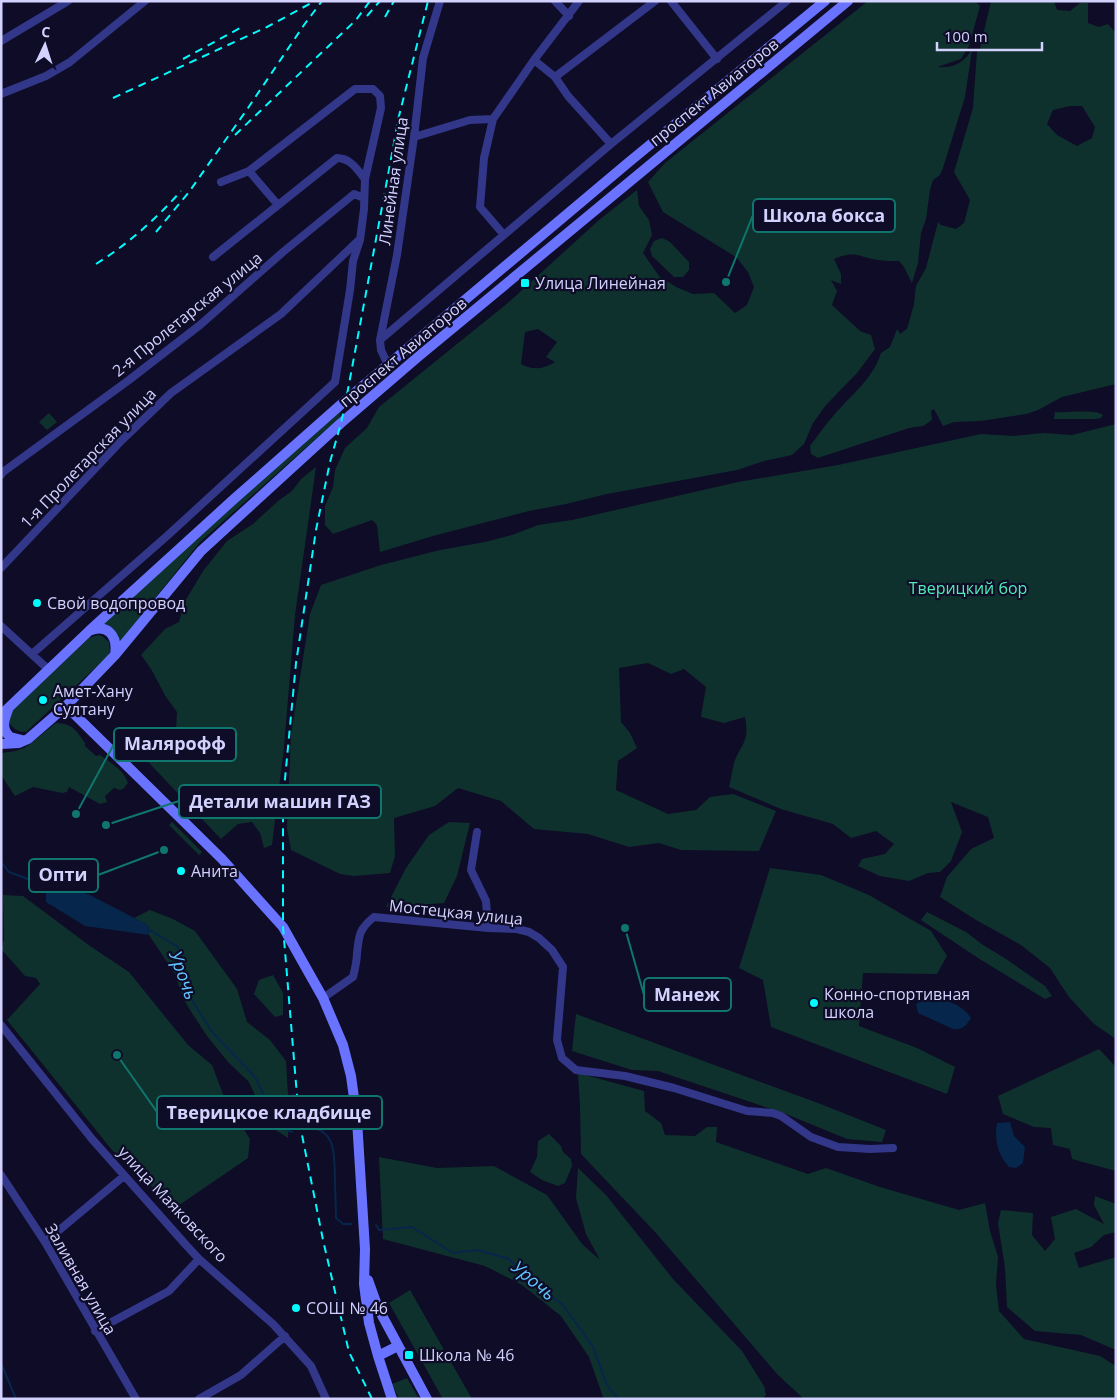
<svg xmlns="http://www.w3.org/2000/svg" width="1117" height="1400" font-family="'Open Sans',sans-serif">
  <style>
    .green { fill: #0f312d; fill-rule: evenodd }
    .water { fill: #06264b }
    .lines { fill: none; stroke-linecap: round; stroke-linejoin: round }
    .stream { stroke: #06264b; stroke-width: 2 }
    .street { stroke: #32378a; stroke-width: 8 }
    .secondary { stroke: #6973ff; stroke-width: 10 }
    .rail { stroke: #00fcfd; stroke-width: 2; stroke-dasharray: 8 6; stroke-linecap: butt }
    .poi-dot { fill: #00fcfd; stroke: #0e0c26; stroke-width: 2 }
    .labels { text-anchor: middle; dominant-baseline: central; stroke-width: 4.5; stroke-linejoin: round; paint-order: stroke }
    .street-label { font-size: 16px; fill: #d3d2ff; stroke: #0e0c26 }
    .poi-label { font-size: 16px; fill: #d3d2ff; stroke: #0e0c26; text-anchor: start }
    .park-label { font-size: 16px; fill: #51ecb6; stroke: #0e0c26 }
    .water-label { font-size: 18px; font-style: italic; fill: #60c5ff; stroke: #0e0c26 }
    .leader { fill: none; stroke: #0f766e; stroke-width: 2 }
    .callout-dot { fill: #0f766e; stroke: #0e0c26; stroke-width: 2 }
    .callout { fill: #0e0c26; stroke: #0f766e; stroke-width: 2 }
    .callout-label { font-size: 18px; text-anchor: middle; font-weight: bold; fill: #d3d2ff }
  </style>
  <rect width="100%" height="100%" fill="#0e0c26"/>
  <!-- green -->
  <path class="green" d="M868,1H975L980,6L969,46L961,59L937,67C954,68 962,64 972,50L965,97L943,168L940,175L933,180L930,190L926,219L921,233L918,263L912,283L904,267L899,261C892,261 885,261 878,260C857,257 857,250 834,259L841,274V284L831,280L837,291L832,305L860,331L871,335L875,349L857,373L826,405L813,423L804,444L792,455L764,461L737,470L607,494L566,504L529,511L433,536L380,552L377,525L372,520L333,534L325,525V506L333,487L335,470L345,448L367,428L379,407L509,302L599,220L637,190L639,206L649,220L652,235L643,253L659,276L676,287L693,294L714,293L735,313L747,305L754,287L748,272L736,257L663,212L648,182L665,163ZM538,329L557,342L546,357L555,362C543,369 534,371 521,364L525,332Z
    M991,1H1054L1057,10L1070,11L1080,3H1088V23L1099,27L1108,24L1116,33V384L1062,397L1038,410L1026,414L981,421L954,422L943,426L934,409L931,411L932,420L923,426L909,428L818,458L811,454L810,446C818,435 825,425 834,415C851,395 873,379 881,353L890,347L897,329L900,334L907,329L914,304L916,286L926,268L938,222L941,225L956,229L964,223L970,200L954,172L973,108L977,51L980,49ZM1070,106H1082L1095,127L1092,138L1077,146L1057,135L1047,124L1053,110Z
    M662,238L670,242L689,262V270L683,277H674L652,256L650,249L654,241Z
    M341,409L340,417L200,542L119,643L102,625Z
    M1055,412C1068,413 1093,409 1103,415L1101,418L1095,419H1054Z
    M49,413L57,422L47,430L39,422Z
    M1116,424V1039L1094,1024L1069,997L1050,968L1021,945L976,920L940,897L947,877L971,849L994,838L988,817L951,802L962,832L951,861L940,872L928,873L909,881L880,876L858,866L862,859L885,854L894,844L876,831L851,838L833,824L781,809L729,787C731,780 732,771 734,763C741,743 750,743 745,717L724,723L701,717L706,687L684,669L671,674L648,663L619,668L621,722L630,733L637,748L618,761L616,790L668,814L696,810L710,797L733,794L776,811L759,851L681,850L659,843L629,847L588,834L534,829L501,801L458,788L435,806L394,818L395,856L390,873L354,876L340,874L291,850L287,828L291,735L310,614L321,585L381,565L440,550L485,542L512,535L538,525L572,520L738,482L838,465L981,434L1014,436L1043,433L1072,435Z
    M316,467L295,615L284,747L272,845L264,848L260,833L252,822L238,824L221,839L118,730L176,731L177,712L166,697L151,669L141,655L165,629L179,622L184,603L203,571L227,541L253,524L278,501L292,491L301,479Z
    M98,635L102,636L109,642L110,652L108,656L26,732C18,732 14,729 9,723L11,712L89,638Z
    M56,723C73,724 76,730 85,743V746L96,756L100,755C111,763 124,770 128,783L123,789L120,790L114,788L105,796L107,802L100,804L69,787L67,792L62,793L33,787L15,796L1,775V753L16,751L26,747Z
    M172,822L202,852L199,855L169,825Z
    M449,822L470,823L457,876L444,903L386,907L406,868L429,835Z
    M770,868L821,875L869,895L931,931L947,956L937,974L863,973L859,1026L917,1048L955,1067L947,1094L771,1027L763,980L739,968Z
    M3,895L23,896L90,946L129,972L188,1045L212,1065L226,1102L250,1139L248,1158L175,1208L112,1150L7,1020L40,984L36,978L25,976L1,949L4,940Z
    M150,910L173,919L195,931L237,989L247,1022L270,1040L286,1061L289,1112L288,1138L268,1125L249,1082L228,1062L207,1036L190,1010L183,998L175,974L149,935L148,925L134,918Z
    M927,912L966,932L983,945L1003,957L1045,986L1052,996L1045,999L978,958L921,920Z
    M273,975L283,993V1015L275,1017L254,994L259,980Z
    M576,1014L818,1103L886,1130L882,1142L847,1139L786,1114L658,1071L632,1070L572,1051Z
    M1099,1049L1116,1067V1171L1072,1159L1070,1149L1053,1145L1051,1128L1034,1127L1003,1114L998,1096Z
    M578,1073L644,1091L645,1111L661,1123L665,1135L695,1136L707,1127H717L716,1142L808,1174L826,1168L880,1187L959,1210L985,1203L990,1231L998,1257L996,1285L999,1311L1024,1339L1100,1356L1116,1366V1399H804L778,1375L656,1233L581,1154L580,1106Z
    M549,1134L561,1146L563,1152L571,1159L572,1166L565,1183L558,1186L542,1180L530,1172L537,1157L538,1141Z
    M379,1157L437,1168L494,1166L547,1195L582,1244L600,1260L586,1234L576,1198L578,1168L606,1195L673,1279L742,1351L764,1386L766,1395L762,1399H606L603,1397L589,1357L561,1316L522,1285L485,1266L383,1239Z
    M1095,1196L1116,1204V1232L1104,1235L1091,1247L1074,1253L1079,1268L1116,1257V1350L1081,1335L1035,1331L1007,1307L1005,1268L998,1223L1001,1210L1033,1213L1032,1235L1045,1251L1055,1239L1051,1217L1076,1209L1104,1224L1094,1205Z
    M410,1290L472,1399H443L389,1303Z
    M407,1378L419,1399H399L392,1384Z"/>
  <!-- water -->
  <path class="water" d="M54,882L90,895L148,925L149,935L85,926L46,902V884Z
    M925,998C943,998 961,1003 971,1018C966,1026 963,1030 953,1029L918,1013L916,1004Z
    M1010,1122L1014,1136L1025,1147L1023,1163L1016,1168L1009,1167C998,1156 994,1139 997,1123Z"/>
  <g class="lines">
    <!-- stream -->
    <path class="stream" d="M1,862L9,872L47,886
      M148,929L178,947L187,993L213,1033L255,1077L280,1128L292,1132
      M311,1128C337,1131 334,1158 335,1178C335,1192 336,1205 336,1218L343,1224H351
      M376,1225L379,1230L412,1227L453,1253L478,1250L509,1259L526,1276L563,1305L593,1347L607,1385L618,1399
      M1,1363L16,1399"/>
    <!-- street -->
    <path class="street" d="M555,1L569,16
      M671,1L717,59
      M1,41L68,1
      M534,60L555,77L568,96L611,144
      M555,77L655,1
      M1,94L46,76L70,62L145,1
      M414,137L470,120L493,119
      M249,171L278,205
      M504,235L480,207L484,158L493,119L534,60L579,1
      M213,257L337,158C350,158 357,169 365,179
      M380,340L611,144L787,1
      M388,365L381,350L380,340L397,255L414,137L423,58L440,1
      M1,475L3,472L129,380L200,325L283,252L354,194L364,198
      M1,568L122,440L171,393L281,314L358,241
      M1,626L49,670
      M32,654L167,536L335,382L350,290L353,261L360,240L364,209L365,179L381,108L380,96L373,89H355L249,171L221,182
      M477,832L471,870L486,901L488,928
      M323,998L353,977C355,969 357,961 357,953C359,935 359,929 374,917L488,928L517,929L529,932L539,938L552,950L563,967L557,1040L562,1058L576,1070L625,1076L674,1088L747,1111L773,1113L781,1116L811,1137L838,1147L870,1149L893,1148
      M1,1025L92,1139L186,1245L199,1259L273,1324L311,1366L326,1399
      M1,1175L45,1242L136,1399
      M45,1242L124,1176
      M95,1331L169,1291L199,1259
      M199,1399L241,1375L285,1336"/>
    <!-- secondary -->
    <path class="secondary" d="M89,631C108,623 118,636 115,655
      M66,706L222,859L283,927L323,998L343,1045L351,1076L357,1120L365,1249L364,1284L369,1323L378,1356L392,1399
      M8,710C4,720 1,729 10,737L22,740
      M1,715L89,631L234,499L346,400L629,162L825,1
      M1,744L19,743L28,739L66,706L115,655L201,551L341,423L419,356L848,1
      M368,1280L378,1308L427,1399
      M378,1356L398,1346"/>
    <!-- rail -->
    <path class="rail" d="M367,16L380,1
      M385,17L394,1
      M183,59L242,27
      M113,98L267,27L315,1
      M235,135L356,20L370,1
      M156,232L189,192L248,108L304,25L322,1
      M96,264C128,244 156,219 181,191
      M372,1399L349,1352L323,1240L299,1120L283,927V800L296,663L316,530L330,462L341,423L346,400L399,116L428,1"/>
  </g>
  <!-- markers -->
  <g class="poi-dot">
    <rect x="520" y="278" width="10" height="10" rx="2.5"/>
    <circle cx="37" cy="603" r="5"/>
    <circle cx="43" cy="700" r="5"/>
    <circle cx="181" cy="871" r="5"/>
    <circle cx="814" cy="1003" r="5"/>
    <circle cx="296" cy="1308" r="5"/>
    <rect x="404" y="1350" width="10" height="10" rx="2.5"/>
  </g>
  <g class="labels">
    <!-- street labels -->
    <g class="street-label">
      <text transform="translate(714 92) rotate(-39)">проспект Авиаторов</text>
      <text transform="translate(393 181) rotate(-82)">Линейная улица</text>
      <text transform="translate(187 314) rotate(-39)">2-я Пролетарская улица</text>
      <text transform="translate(403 352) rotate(-40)">проспект Авиаторов</text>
      <text transform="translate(88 458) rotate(-46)">1-я Пролетарская улица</text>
      <text transform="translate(456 912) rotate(6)">Мостецкая улица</text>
      <text transform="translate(173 1204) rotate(47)">улица Маяковского</text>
      <text transform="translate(81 1279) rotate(60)">Заливная улица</text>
    </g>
    <!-- poi labels -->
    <g class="poi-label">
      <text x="535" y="283">Улица Линейная</text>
      <text x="47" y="603">Свой водопровод</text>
      <text x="53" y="691">Амет-Хану<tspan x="53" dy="18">Султану</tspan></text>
      <text x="191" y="871">Анита</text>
      <text x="824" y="994">Конно-спортивная<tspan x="824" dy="18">школа</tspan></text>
      <text x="306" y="1308">СОШ № 46</text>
      <text x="419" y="1355">Школа № 46</text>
    </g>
    <!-- park labels -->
    <g class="park-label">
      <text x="968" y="588">Тверицкий бор</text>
    </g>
    <!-- water labels -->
    <g class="water-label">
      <text transform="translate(184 975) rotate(70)">Урочь</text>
      <text transform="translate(534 1280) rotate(40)">Урочь</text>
    </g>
  </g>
  <!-- callouts -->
  <path class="leader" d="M726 282L753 215M76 814L114 744M106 825L179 801M164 850L98 875M625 928L644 995M117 1055L157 1112"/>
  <g class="callout-dot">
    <circle cx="726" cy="282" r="5"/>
    <circle cx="76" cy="814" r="5"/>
    <circle cx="106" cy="825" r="5"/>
    <circle cx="164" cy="850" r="5"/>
    <circle cx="625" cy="928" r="5"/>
    <circle cx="117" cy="1055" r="5"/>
  </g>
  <g class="callout">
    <rect x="753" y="199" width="142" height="33" rx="5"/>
    <rect x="114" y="728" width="122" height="33" rx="5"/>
    <rect x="179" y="785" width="202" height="33" rx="5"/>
    <rect x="29" y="859" width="69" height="33" rx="5"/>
    <rect x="644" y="978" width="87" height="33" rx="5"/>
    <rect x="157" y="1096" width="225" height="33" rx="5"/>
  </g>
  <g class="callout-label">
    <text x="824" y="222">Школа бокса</text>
    <text x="175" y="750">Малярофф</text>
    <text x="280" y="808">Детали машин ГАЗ</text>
    <text x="63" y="881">Опти</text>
    <text x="687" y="1001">Манеж</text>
    <text x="269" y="1119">Тверицкое кладбище</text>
  </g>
  <!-- border -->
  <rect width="1117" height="1400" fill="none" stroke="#d3d2ff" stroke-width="5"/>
  <!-- north arrow -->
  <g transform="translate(45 45) rotate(4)" stroke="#0e0c26" stroke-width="4" paint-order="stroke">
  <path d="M0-4L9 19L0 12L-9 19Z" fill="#d3d2ff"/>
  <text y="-8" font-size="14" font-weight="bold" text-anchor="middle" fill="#d3d2ff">С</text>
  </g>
  <!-- scale -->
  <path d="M937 42v8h105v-8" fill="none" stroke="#d3d2ff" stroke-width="2.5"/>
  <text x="944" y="42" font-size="15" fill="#d3d2ff" stroke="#0e0c26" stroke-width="4" paint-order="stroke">100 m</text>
</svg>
